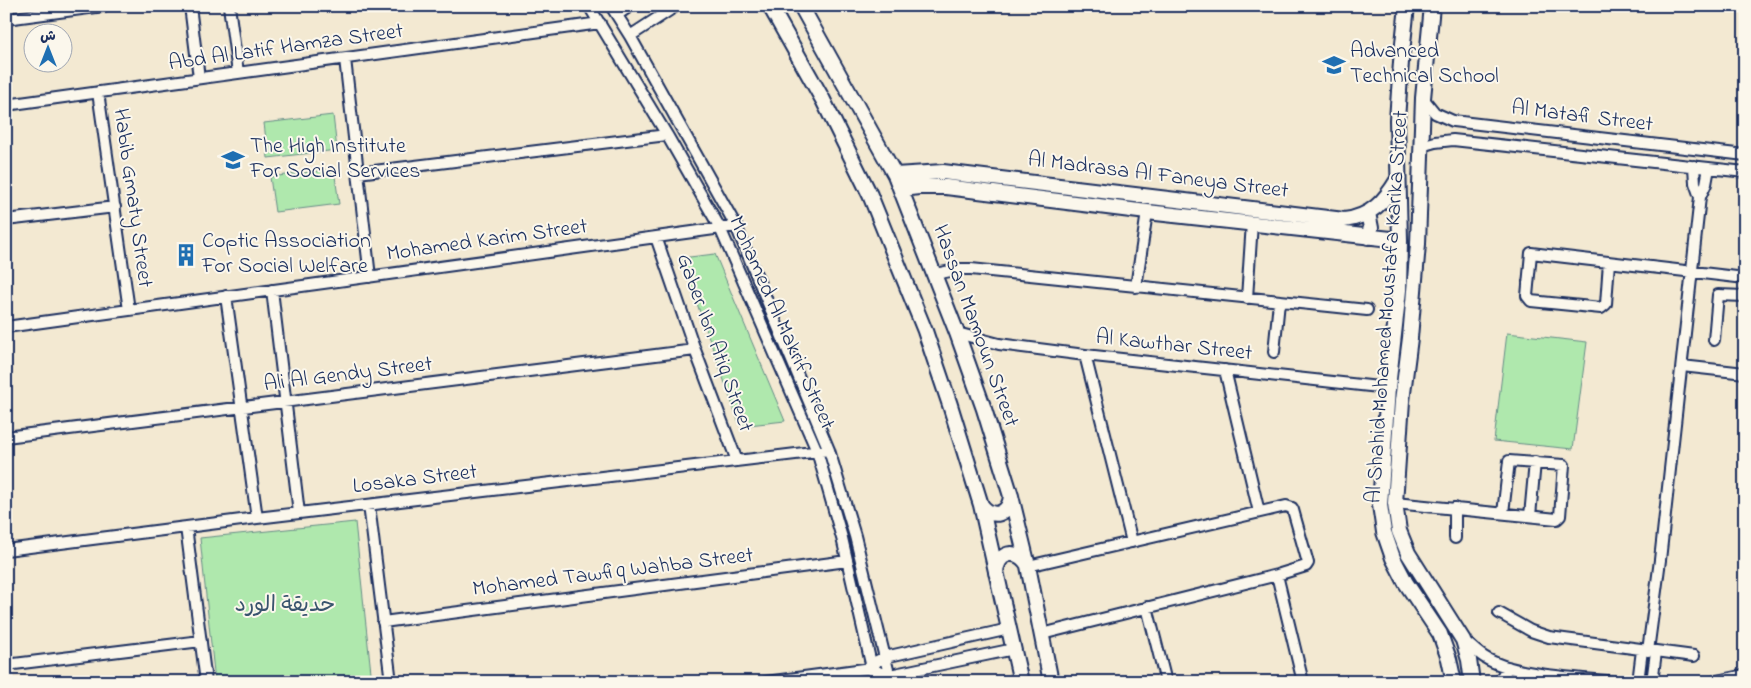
<svg xmlns="http://www.w3.org/2000/svg" width="1751" height="688" font-family="'Indie Flower','Playpen Sans Arabic',sans-serif">
  <style>
    .green { fill: #afe8ad; stroke: #658c86 }
    .lines { fill: none; stroke-linecap: round; stroke-linejoin: round }
    .minor-casing { stroke: #1b2f5e; stroke-width: 14 }
    .major-casing { stroke: #1b2f5e; stroke-width: 18 }
    .minor { stroke: #fbf7ec; stroke-width: 10 }
    .major { stroke: #fbf7ec; stroke-width: 14 }
    .labels { text-anchor: middle; dominant-baseline: central; stroke-width: 4; stroke-linejoin: round; paint-order: stroke }
    .street-label { font-size: 22px; fill: #1b2f5e; stroke: #fbf7ec }
    .poi-label { font-size: 22px; fill: #1b2f5e; stroke: #fbf7ec; text-anchor: start }
    .park-label { font-size: 22px; fill: #39546e; stroke: #fbf7ec }
  </style>
  <rect width="100%" height="100%" fill="#f3e9d2"/>
  <filter id="ink" filterUnits="userSpaceOnUse"><feTurbulence type="fractalNoise" baseFrequency=".02" numOctaves="2"/><feDisplacementMap in="SourceGraphic" scale="10" xChannelSelector="R" yChannelSelector="G"/><feConvolveMatrix kernelMatrix="1 2 1 2 8 2 1 2 1" color-interpolation-filters="sRGB"/></filter>
  <g filter="url(#ink)">
    <!-- green -->
    <path class="green" d="M333,115L337,150L268,158L264,123Z
      M334,169L339,204L275,212L270,177Z
      M715,254L785,421L740,426L681,258Z
      M1507,333L1587,342L1573,449L1494,441Z
      M355,522L372,682H215L200,538Z"/>
    <g class="lines">
      <defs>
        <path id="minor" d="M190,6L199,78
          M229,6L238,73
          M589,6L667,135L720,228L817,451L842,538L872,668L874,682
          M611,6L630,36L736,226L829,450L855,536L891,682
          M617,15L630,6
          M6,19L104,6
          M630,36L676,6
          M345,59L370,277
          M98,92L129,310
          M1423,98L1435,113L1453,121L1745,155
          M6,105L600,23
          M1421,146L1435,142L1453,140L1745,172
          M1694,166L1695,183L1700,197
          M358,173L667,135
          M6,220L115,207
          M656,237L695,350L737,461
          M1609,262L1606,304L1601,308L1531,301L1527,296L1531,253L1745,278
          M935,274L961,269H971L1367,310
          M1136,287L1147,212
          M272,290L299,513
          M226,296L257,518
          M1247,298L1252,223
          M6,327L736,226
          M957,333L999,344L1085,355L1388,388
          M1714,340L1718,295L1745,296
          M1274,352L1279,302
          M1085,355L1132,542
          M1682,366L1745,373
          M1225,370L1259,512
          M6,437L695,350
          M1395,503L1557,519L1560,516L1564,465L1509,461L1503,513
          M369,505L391,682
          M1530,516L1535,462
          M186,527L206,682
          M1455,538V508
          M6,550L257,518L829,450
          M1028,566L1286,506L1292,508L1293,510L1308,563L1306,566L1277,575L1042,634
          M1277,575L1303,682
          M1147,607L1166,682
          M1499,613L1531,631L1549,637L1694,656
          M383,622L847,561
          M1463,640C1470,645 1476,652 1484,657C1513,676 1580,678 1616,682
          M1648,651L1660,560L1700,197L1706,184L1709,168
          M6,665L201,641
          M872,668L877,661L885,657L1009,629
          M766,682L872,668L882,674L890,675L1014,649
          M1501,682L1503,675L1508,667
          M1638,682L1642,650
          M1652,682L1656,652
          M1712,682L1745,675"/>
        <path id="major" d="M770,6L823,100L870,195L925,331L950,405L981,505L1021,682
          M801,6L895,175L957,333L984,409L1011,496L1028,566L1051,682
          M1407,6L1401,62L1397,120L1400,240L1399,290L1388,388L1380,505L1384,532L1393,558L1406,583L1440,634L1449,659L1454,682
          M1432,6L1423,98L1418,244L1410,338L1402,401L1395,503L1399,531L1408,553L1463,640L1469,660L1472,682
          M895,175L943,172L1344,220C1371,217 1385,201 1398,179
          M901,189L919,187H946L1147,212L1400,240
          M1368,237L1371,228L1368,213
          M981,505C992,520 1009,515 1011,496
          M996,573C997,552 1017,547 1028,565"/>
      </defs>
      <!-- minor casing -->
      <use href="#minor" class="minor-casing"/>
      <!-- major casing -->
      <use href="#major" class="major-casing"/>
      <!-- minor -->
      <use href="#minor" class="minor"/>
      <!-- major -->
      <use href="#major" class="major"/>
    </g>
  </g>
  <!-- icons -->
  <defs>
    <symbol id="school-bare" viewBox="-9 -9 18 18"><path d="M0-5L7-2L0 1L-7-2ZM-4 1L0 2.5L4 1V4Q0 6-4 4Z" fill="#1f6fb2" stroke="#fbf7ec" stroke-width="2.5" paint-order="stroke"/></symbol>
    <symbol id="university-bare" viewBox="-9 -9 18 18"><path d="M0-5L7-2L0 1L-7-2ZM-4 1L0 2.5L4 1V4Q0 6-4 4Z" fill="#1f6fb2" stroke="#fbf7ec" stroke-width="2.5" paint-order="stroke"/></symbol>
    <symbol id="building-bare" viewBox="-9 -9 18 18"><path d="M-4-6H4V6H1V3H-1V6H-4ZM-2.5-4.3h1.7v1.8h-1.7ZM.8-4.3h1.7v1.8H.8ZM-2.5-1h1.7V.8h-1.7ZM.8-1h1.7V.8H.8Z" fill="#1f6fb2" stroke="#fbf7ec" stroke-width="2.5" paint-order="stroke"/></symbol>
  </defs>
  <g fill-rule="evenodd">
    <use href="#school-bare" x="1318" y="49" width="32" height="32"/>
    <use href="#university-bare" x="217" y="144" width="32" height="32"/>
    <use href="#building-bare" x="170" y="239" width="32" height="32"/>
  </g>
  <g class="labels">
    <!-- street labels -->
    <g class="street-label">
      <text transform="translate(286 48) rotate(-8)">Abd Al Latif Hamza Street</text>
      <text transform="translate(1582 117) rotate(7)">Al Matafi Street</text>
      <text transform="translate(1158 176) rotate(7)">Al Madrasa Al Faneya Street</text>
      <text transform="translate(132 198) rotate(82)">Habib Gmaty Street</text>
      <text transform="translate(487 241) rotate(-8)">Mohamed Karim Street</text>
      <text transform="translate(1388 307) rotate(-86)">Al Shahid Mohamed Moustafa Karika Street</text>
      <text transform="translate(781 323) rotate(66)">Mohamed Al Makrif Street</text>
      <text transform="translate(975 326) rotate(70)">Hassan Mamoun Street</text>
      <text transform="translate(714 343) rotate(70)">Gaber Ibn Atiq Street</text>
      <text transform="translate(1174 346) rotate(6)">Al Kawthar Street</text>
      <text transform="translate(348 375) rotate(-7)">Ali Al Gendy Street</text>
      <text transform="translate(415 480) rotate(-7)">Losaka Street</text>
      <text transform="translate(613 573) rotate(-7)">Mohamed Tawfiq Wahba Street</text>
    </g>
    <!-- poi labels -->
    <g class="poi-label">
      <text x="1350" y="52">Advanced<tspan x="1350" dy="25">Technical School</tspan></text>
      <text x="250" y="147">The High Institute<tspan x="250" dy="25">For Social Services</tspan></text>
      <text x="202" y="242">Coptic Association<tspan x="202" dy="25">For Social Welfare</tspan></text>
    </g>
    <!-- park labels -->
    <g class="park-label">
      <text x="285" y="606">حديقة الورد</text>
    </g>
  </g>
  <!-- margin -->
  <rect width="1751" height="688" fill="none" stroke="#fbf7ec" stroke-width="25"/>
  <rect x="12" y="12" width="1726" height="663" fill="none" stroke="#1b2f5e" stroke-width="2" filter="url(#ink)"/>
  <!-- north arrow -->
  <g transform="translate(48 48)"><circle r="24" fill="#fbf7ec" stroke="#a1a7b3"/>
  <path d="M0-4L9 19L0 12L-9 19Z" fill="#1f6fb2"/>
  <text y="-8" font-size="14" font-weight="bold" text-anchor="middle" fill="#1b2f5e">ش</text>
  </g>
</svg>
